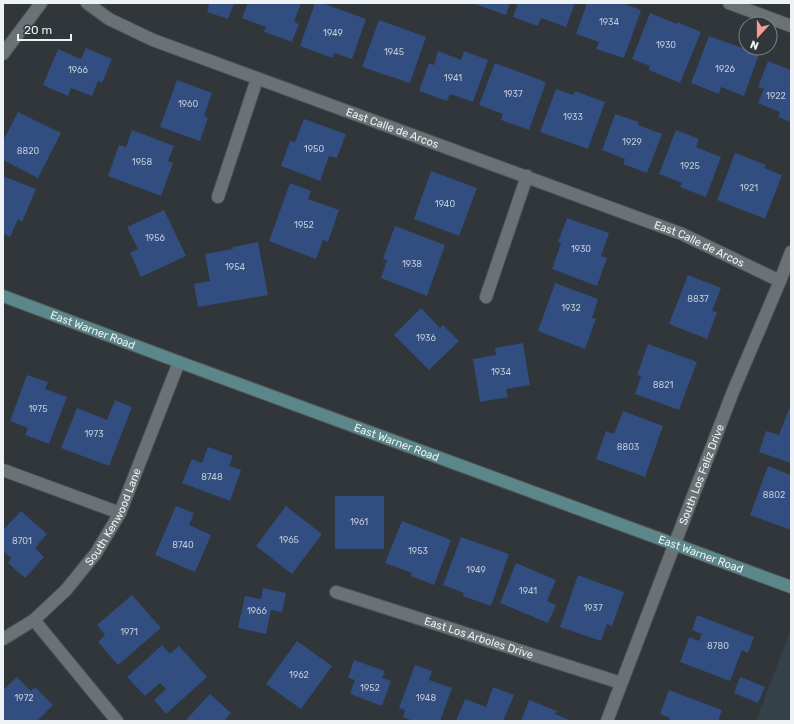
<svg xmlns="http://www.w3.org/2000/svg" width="794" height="724" font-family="Rubik,sans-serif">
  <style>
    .built { fill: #354148 }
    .building { fill: #324d80 }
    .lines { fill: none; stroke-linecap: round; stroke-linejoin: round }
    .street-casing { stroke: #505457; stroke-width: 14 }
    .secondary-casing { stroke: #505457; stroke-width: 14 }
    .street { stroke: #6b7276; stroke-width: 12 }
    .secondary { stroke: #5b868a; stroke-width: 12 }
    .labels { text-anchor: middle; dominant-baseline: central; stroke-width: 3; stroke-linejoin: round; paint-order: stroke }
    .number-label { font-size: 9px; fill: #bfc9d7 }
    .street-label { font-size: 11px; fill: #eef2f4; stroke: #303639 }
  </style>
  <rect width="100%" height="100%" fill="#303639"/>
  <!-- built -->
  <path class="built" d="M791,629V721H756Z"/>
  <!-- building -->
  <path class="building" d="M207,3H234L228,19L207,12L209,4Z
    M248,3H301L294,22L299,24L292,42L264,32L266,27L242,18Z
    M315,3H322L366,19L352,59L334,53L333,58L300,46Z
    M472,3H510L506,15Z
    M518,3H575L566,27L541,18L538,26L513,17Z
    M587,3H621L641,10L624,58L596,49L599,42L576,34Z
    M650,13L677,24V22L701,32L680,83L649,70L650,66L632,59Z
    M379,20L426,37L410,83L362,67Z
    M709,36L759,54L744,96L721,87L719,94L691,83Z
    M86,48L112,59L102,83L98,81L92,96L71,88L68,96L43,85L58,49L81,59Z
    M438,51L461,60L464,51L488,60L473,102L450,94L447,101L419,91L429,63L434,65Z
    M768,61L791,70V122L778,117L780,112L758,103L764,89L758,87Z
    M495,63L546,82L529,130L501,120L503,114L479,105Z
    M177,80L212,93L204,116L208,118L200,141L160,127Z
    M556,89L573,95L575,91L605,102L588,149L540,132Z
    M18,112L61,133L38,178L3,160V141Z
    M615,114L639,122L638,125L662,134L647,173L623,164L625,159L602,150Z
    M304,119L346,134L337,158L329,156L320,181L281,166L290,141L295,142Z
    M132,130L174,146L168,161L173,163L161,196L108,176L119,145L126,147Z
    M676,130L699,139L696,147L721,157L706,197L680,187L682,183L659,174Z
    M735,153L766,165L764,168L782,175L765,219L717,200Z
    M431,171L477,188L459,236L414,219Z
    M3,176L36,189L22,222L18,219L10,237L3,233Z
    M290,183L311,191L308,199L339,210L328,242L323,240L316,259L269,241Z
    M164,210L186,256L141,277L130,253L138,249L127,227Z
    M567,218L609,233L601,256L607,258L597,286L552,269L561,243L558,242Z
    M395,226L445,245L427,296L381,278L387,260L383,259Z
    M258,242L268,295L198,307L194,284L210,281L205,254L233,249V247Z
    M688,275L721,288L712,311L717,312L707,339L669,324Z
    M555,283L598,299L592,318L596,319L585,349L538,331Z
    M421,308L440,328L443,325L459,341L429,370L394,335Z
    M523,343L530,385L506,389L508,397L480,402L473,359L496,355L495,348Z
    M648,344L697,362L679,410L635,394L641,376L637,375Z
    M27,375L48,382L45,389L67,397L49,444L25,435L28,428L10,421Z
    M115,400L132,407L109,466L61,448L77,408L107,420Z
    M789,409L791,410V463L759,452L766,431L779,435Z
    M623,411L663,426L645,477L596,459L606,431L614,434Z
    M208,447L233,456L229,466L241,470L230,501L182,483L192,459L202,463Z
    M768,466L791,475V530L750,515Z
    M335,496H384V549H335Z
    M176,506L194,513L189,525L211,535L195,572L155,555Z
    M286,506L322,534L292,574L256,546Z
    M21,511L47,534L35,548L44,557L25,578L8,563L11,558L3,551V530Z
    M402,521L451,540L434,585L411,576L412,573L385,563Z
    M461,537L509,554L491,606L463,596L464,593L443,585Z
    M516,563L556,580L547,601L556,605L548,623L500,603Z
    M578,575L624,592L612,626L607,624L601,641L560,627Z
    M263,588L286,593L282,612L271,610L266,634L238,628L245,596L261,599Z
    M132,595L161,628L118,665L98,642L105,635L97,625Z
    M697,615L754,637L748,653L742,650L730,681L680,662L689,637L699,641L702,634L692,630Z
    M297,641L332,666L301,709L266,684Z
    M162,645L170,654L179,646L207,677L166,714L154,700L166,689L160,683L145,696L127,677Z
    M354,660L385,671L382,678L391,681L382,706L350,694L355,680L348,678Z
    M415,665L432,671L429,680L452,688L440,721H413L403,717L405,710L399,708Z
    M17,677L31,691L35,687L53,705L37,721H3V690Z
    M740,677L765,687L758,703L734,693Z
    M493,687L514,695L503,721H456L465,699L486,707Z
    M669,690L722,710L718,721H669L670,718L660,714Z
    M210,694L231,713L224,721H185Z
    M529,700L557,711L555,714L572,721H521Z"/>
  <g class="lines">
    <defs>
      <g id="street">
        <path id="s1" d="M87,3L109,19L153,40L682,234L780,281"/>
        <path d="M729,3L791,26"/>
        <path d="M3,54L41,3"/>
        <path d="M218,197L257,79"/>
        <path d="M486,297L527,176"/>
        <path d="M3,470L120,513"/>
        <path id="s2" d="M336,592L621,683"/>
        <path d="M34,620L117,721"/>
        <path id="s3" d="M3,639L34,620L66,590L96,553L120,513L179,362"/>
        <path id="s4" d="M607,721L732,394L780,281L791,252"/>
      </g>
      <g id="secondary">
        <path id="s5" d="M3,296L179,362L791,587"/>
      </g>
    </defs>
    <!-- street casing -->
    <use href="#street" class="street-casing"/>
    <!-- secondary casing -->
    <use href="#secondary" class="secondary-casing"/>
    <!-- street -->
    <use href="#street" class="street"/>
    <!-- secondary -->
    <use href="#secondary" class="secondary"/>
  </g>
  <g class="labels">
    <!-- number labels -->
    <g class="number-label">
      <text x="609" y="22">1934</text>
      <text x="333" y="33">1949</text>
      <text x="666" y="45">1930</text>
      <text x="394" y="52">1945</text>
      <text x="725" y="69">1926</text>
      <text x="78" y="70">1966</text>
      <text x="453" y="78">1941</text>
      <text x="513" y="94">1937</text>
      <text x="776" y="96">1922</text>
      <text x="188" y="104">1960</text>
      <text x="573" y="117">1933</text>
      <text x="632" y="142">1929</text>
      <text x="314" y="149">1950</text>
      <text x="28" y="151">8820</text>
      <text x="142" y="162">1958</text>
      <text x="690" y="166">1925</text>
      <text x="749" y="188">1921</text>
      <text x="445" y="204">1940</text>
      <text x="304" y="225">1952</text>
      <text x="155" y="238">1956</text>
      <text x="581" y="249">1930</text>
      <text x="412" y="264">1938</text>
      <text x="235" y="267">1954</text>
      <text x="698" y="299">8837</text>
      <text x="571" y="308">1932</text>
      <text x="426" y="338">1936</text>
      <text x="501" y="372">1934</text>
      <text x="663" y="385">8821</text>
      <text x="38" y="409">1975</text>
      <text x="94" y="434">1973</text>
      <text x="628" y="447">8803</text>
      <text x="212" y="477">8748</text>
      <text x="774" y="495">8802</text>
      <text x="359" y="522">1961</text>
      <text x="289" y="540">1965</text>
      <text x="22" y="541">8701</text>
      <text x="183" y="545">8740</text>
      <text x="418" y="551">1953</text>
      <text x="476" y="570">1949</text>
      <text x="528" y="591">1941</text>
      <text x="593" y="608">1937</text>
      <text x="257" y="611">1966</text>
      <text x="129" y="632">1971</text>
      <text x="718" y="646">8780</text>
      <text x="299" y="675">1962</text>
      <text x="370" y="688">1952</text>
      <text x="24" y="698">1972</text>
      <text x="426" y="698">1948</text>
    </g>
    <!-- street labels -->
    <g class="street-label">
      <text stroke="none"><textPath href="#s1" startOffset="331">East Calle de Arcos</textPath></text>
      <text stroke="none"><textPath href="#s1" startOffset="659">East Calle de Arcos</textPath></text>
      <text stroke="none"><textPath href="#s5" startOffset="96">East Warner Road</textPath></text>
      <text stroke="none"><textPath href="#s5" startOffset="420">East Warner Road</textPath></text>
      <text stroke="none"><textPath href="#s4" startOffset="264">South Los Feliz Drive</textPath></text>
      <text stroke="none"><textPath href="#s3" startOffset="168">South Kenwood Lane</textPath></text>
      <text stroke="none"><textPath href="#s5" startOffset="744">East Warner Road</textPath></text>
      <text stroke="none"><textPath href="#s2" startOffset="150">East Los Arboles Drive</textPath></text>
    </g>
  </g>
  <!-- border -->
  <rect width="794" height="724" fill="none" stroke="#eef2f4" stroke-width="8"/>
  <!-- north arrow -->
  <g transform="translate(758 36) rotate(201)"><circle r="19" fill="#303639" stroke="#7c8184"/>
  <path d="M0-3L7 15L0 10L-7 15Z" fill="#f59c94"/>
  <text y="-6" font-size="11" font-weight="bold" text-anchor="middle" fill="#eef2f4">N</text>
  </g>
  <!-- scale -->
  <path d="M18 34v6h53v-6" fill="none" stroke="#eef2f4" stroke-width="2"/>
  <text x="24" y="34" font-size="12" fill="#eef2f4" stroke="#303639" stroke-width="3" paint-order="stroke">20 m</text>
</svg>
